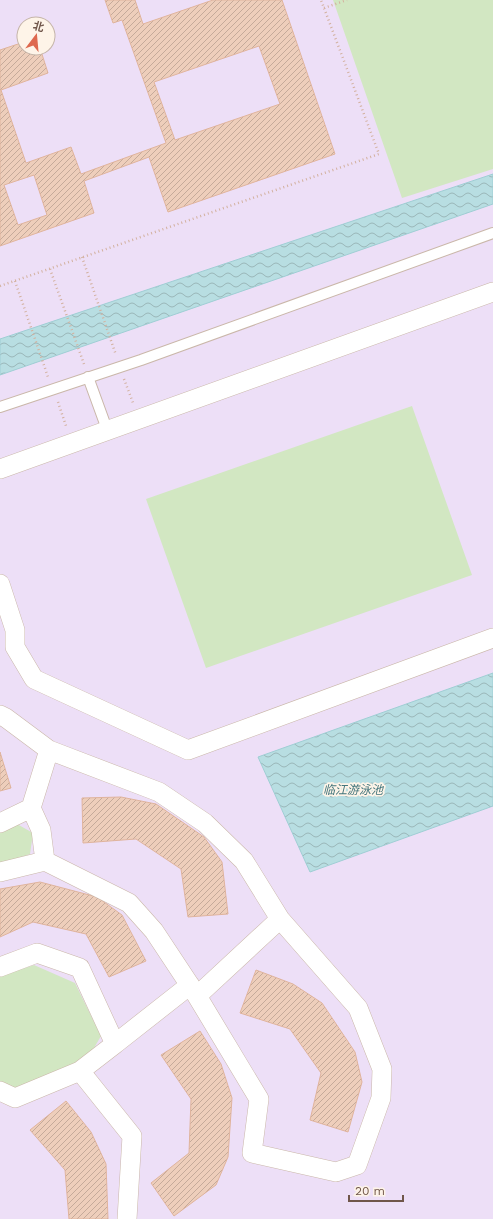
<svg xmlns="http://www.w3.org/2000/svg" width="493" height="1219" font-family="'Work Sans','Noto Sans SC',sans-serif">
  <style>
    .education { fill: #eddff7; fill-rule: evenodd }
    .grass { fill: #d2e7c2 }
    .water { fill: url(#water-waves); stroke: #9fced4 }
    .building { fill: url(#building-hatch); stroke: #e0b49d; fill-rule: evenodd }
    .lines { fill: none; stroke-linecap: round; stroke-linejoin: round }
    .service-casing { stroke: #cab7a9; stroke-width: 12 }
    .minor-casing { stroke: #cab7a9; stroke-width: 20 }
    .path { stroke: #d3b19f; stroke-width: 2.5; stroke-dasharray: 1 3; stroke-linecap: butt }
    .service { stroke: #fff; stroke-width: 10 }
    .minor { stroke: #fff; stroke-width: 19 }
    .labels { text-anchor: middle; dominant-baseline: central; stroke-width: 3.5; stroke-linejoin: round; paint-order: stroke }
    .water-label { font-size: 12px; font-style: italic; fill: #43757c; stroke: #fef4e8 }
  </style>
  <defs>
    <pattern id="water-waves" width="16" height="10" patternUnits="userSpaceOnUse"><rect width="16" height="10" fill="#b8dee2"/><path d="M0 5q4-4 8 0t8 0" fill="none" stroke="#9ab7b9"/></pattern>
    <pattern id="building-hatch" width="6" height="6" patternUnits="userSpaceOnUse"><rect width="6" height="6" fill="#eecebb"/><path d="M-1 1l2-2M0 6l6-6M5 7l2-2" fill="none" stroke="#c5aa9a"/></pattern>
  </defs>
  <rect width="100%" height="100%" fill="#fbf0e2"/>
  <!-- education -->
  <path class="education" d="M0,0H493V1219H0ZM24,24H48V48H24Z"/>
  <!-- grass -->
  <path class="grass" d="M333,0H493V169L402,198Z
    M412,406L472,575L206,668L146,499Z
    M17,824L33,833L30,854L0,866V831Z
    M34,965L75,983L101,1036L94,1048L75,1066L16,1090L0,1082V976Z"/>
  <!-- water -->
  <path class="water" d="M493,174V204L0,375V339Z
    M493,673V806L310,872L258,757Z"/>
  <!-- building -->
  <path class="building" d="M105,0H135L143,24L213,0H282L335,154L168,212L149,157L84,181L94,213L0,246V50L24,42V48H40L48,73L1,90L26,163L71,147L81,174L166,143L122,20L113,23ZM259,46L280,104L175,140L154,82ZM34,175L47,215L18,225L4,185Z
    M0,752L11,788L0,791Z
    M121,797L156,804L204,837L222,862L228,914L188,917L181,869L136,839L83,843L82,798Z
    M40,882L97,897L122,915L146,961L109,977L86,934L33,922L0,937V889Z
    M256,970L293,984L322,1003L355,1052L362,1082L348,1132L310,1120L321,1073L290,1029L240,1013Z
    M200,1031L221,1064L232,1098L228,1157L216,1185L174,1216L151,1183L189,1153L191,1099L161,1055Z
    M66,1101L91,1132L106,1164L108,1219H69L65,1170L30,1130Z"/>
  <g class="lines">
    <defs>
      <path id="service" d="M88,377L108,432
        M0,407L141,360L493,233"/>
      <path id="minor" d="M0,469L493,292
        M0,584L15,630V647L34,679L188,750L493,638
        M0,715L6,718L49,750L159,792L205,823L244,861L280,919L358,1008L382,1069L381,1098L357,1165L336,1172L252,1153L259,1099L197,996L154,931L129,903L45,861L0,872
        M31,808L41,830L45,861
        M0,823L31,808L49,750
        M0,967L37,953L80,968L115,1044L80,1071L15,1098L0,1091
        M197,996L280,919
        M115,1044L190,985
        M80,1071L132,1136L127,1219"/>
    </defs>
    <!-- service casing -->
    <use href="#service" class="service-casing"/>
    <!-- minor casing -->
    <use href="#minor" class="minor-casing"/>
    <!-- path -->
    <path class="path" d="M324,8L347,0
      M82,257L116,355
      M50,269L84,364
      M15,281L48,377
      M0,286L379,154L321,0
      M124,379L133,403
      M58,402L66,426"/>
    <!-- service -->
    <use href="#service" class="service"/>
    <!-- minor -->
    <use href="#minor" class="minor"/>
  </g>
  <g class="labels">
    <!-- water labels -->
    <g class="water-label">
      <text x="353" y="790">临江游泳池</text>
    </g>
  </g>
  <!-- north arrow -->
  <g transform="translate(36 36) rotate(16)"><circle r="19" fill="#fef4e8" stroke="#c5b5a9"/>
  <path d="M0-3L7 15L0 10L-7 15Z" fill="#de684e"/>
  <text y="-6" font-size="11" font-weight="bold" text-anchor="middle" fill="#70564a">北</text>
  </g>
  <!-- scale -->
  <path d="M349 1195v6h54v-6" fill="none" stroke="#70564a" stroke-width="2"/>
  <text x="355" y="1195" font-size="12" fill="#70564a" stroke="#fef4e8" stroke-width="3" paint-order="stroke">20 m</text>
</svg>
